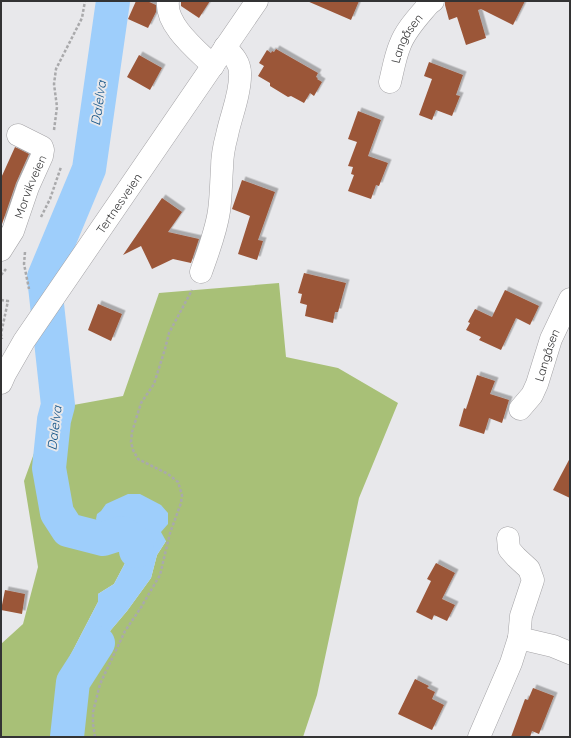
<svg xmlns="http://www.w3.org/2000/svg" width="571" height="738" font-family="Quicksand,sans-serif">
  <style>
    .forest { fill: #a8c077; fill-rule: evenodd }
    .water { fill: #9ecefb }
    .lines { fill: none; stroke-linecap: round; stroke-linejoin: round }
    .river { stroke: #9ecefb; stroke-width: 34 }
    .building { fill: #9b5639; filter: url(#shadow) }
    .minor-casing { stroke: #a4a3a6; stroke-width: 23 }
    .major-casing { stroke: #a4a3a6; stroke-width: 23 }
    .path { stroke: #a9a9ab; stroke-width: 2.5; stroke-dasharray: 3 2; stroke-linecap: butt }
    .minor { stroke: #fff; stroke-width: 22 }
    .major { stroke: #fff; stroke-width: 22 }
    .labels { text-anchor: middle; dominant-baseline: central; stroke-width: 4; stroke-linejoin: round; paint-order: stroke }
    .street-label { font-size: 12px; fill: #333334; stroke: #e8e8eb }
    .water-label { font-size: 13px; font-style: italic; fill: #125386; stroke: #e8e8eb }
  </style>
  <defs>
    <filter id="shadow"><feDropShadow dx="3.5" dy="-3.5" stdDeviation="0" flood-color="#0004"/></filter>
  </defs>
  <rect width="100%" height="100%" fill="#e8e8eb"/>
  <!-- forest -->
  <path class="forest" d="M279,283L286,357L338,368L398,403L359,498L317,695L303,737H1V644L23,624L38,567L24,481L41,434L68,406L123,396L159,293ZM101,530L166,541L157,555L151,578L127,611L105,637L97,661L89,673L85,683L70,656L98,602V594L114,584L132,550L127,543L112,542L103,539Z"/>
  <!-- water -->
  <path class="water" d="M128,494H140L161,505L168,513V524L161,532L166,541L157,555L151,578L127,611L105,637L97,661L89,673L85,683L73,682L67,678L70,656L98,602V594L114,584L132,550L126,543L112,542L103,539L96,519L97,514L101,511L106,504Z"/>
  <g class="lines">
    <!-- river -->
    <path class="river" d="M113,1L89,169L44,277L58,405L54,420L49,468L57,513L68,530L103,539L122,533L137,543L136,551
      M67,737L73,682L98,643"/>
  </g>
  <!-- building -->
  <path class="building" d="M136,1H147L156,5V12L148,28L128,19Z
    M181,1H210L199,18L181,6Z
    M307,1H359L351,20Z
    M445,1H525L513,25L481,9L478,10L486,38L466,45L457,17L449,20L445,5Z
    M276,49L318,73L316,77L318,78L317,79L322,82L314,96L310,93L304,103L291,96L288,97L270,86V83L258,76L264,66L259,63L267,50L271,53L272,51L274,52Z
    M139,55L162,68L150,90L127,77Z
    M429,62L463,75L456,95L460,96L452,116L436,110L432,120L419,115L432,79L424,76Z
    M358,111L381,120L368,156L388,163L379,186L376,185L371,199L348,191L354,175L351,174L353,167L348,166L357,142L348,139Z
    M15,147L29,154L16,183L1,227V178Z
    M242,180L275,192L258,240L263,241L257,260L238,254L250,216L232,209Z
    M162,198L182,212L168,232L199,239L191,263L173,259L152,269L141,246L123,255Z
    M304,273L346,283L338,312H335L333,323L305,316L307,305L300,303L302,294L298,293Z
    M505,290L539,306L530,325L516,318L501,350L479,340L481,337L466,330L470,323L468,322L475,309L492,317Z
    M98,304L122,314L111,341L88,330Z
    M477,375L495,381L490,394L509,400L502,423L489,418L484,434L459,426L464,408L466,409Z
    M570,458V498L553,490Z
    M436,563L455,573L442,599L455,605L447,621L434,615L432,620L416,612L431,581L427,579Z
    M5,590L25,594L22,614L1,610Z
    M415,679L429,686L427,688L435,692L432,699L444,705L432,730L398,714Z
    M533,688L554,696L539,734L532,731L530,737H511L525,699L528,700Z"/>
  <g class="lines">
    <defs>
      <g id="minor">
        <path d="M168,1C165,25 197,50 213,66"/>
        <path id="s1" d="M390,82C393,70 395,57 400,45C406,29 419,16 429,4L433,1"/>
        <path id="s2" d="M1,250L13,231L28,187L42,156L43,150L42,147L18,135"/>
        <path d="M201,272C208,252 216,232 219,211C221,197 221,182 222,168C222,157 224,146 227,135C231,115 240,96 240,76C241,63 233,55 225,47"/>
        <path id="s3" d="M520,409L532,395L537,384L551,339L570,299"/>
        <path d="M508,538L509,549L516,557L529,569L533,580L521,616L519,638"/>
        <path d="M479,737L511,663L519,638L553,646L570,653"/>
      </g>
      <g id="major">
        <path id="s4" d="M1,383L5,374L24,341L257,1"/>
      </g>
    </defs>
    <!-- minor casing -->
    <use href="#minor" class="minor-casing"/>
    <!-- major casing -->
    <use href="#major" class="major-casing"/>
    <!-- path -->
    <path class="path" d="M54,130L57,107L54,84L56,69L82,18L85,1
      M41,217L50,199L61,167
      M25,252L24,264L29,289
      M1,275L6,269
      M1,300L8,301L1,334L2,339
      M95,737L93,724V712L100,684L125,631L140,609L160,575L170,533L181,503L182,495L178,482L168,474L138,459L133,450L131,442L132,432L141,403L154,384L165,349L169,333L192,290"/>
    <!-- minor -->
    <use href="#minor" class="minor"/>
    <!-- major -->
    <use href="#major" class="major"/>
  </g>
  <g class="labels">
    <!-- street labels -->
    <g class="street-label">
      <text stroke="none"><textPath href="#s1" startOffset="47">Langåsen</textPath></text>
      <text stroke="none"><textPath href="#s2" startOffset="70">Morvikveien</textPath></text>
      <text stroke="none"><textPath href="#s4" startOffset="215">Tertnesveien</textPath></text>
      <text stroke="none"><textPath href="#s3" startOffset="61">Langåsen</textPath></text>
    </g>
    <!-- water labels -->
    <g class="water-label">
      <text transform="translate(98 103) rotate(-82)">Dalelva</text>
      <text transform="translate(54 428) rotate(-83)">Dalelva</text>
    </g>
  </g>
  <!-- border -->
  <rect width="571" height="738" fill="none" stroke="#333334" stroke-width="4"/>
</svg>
